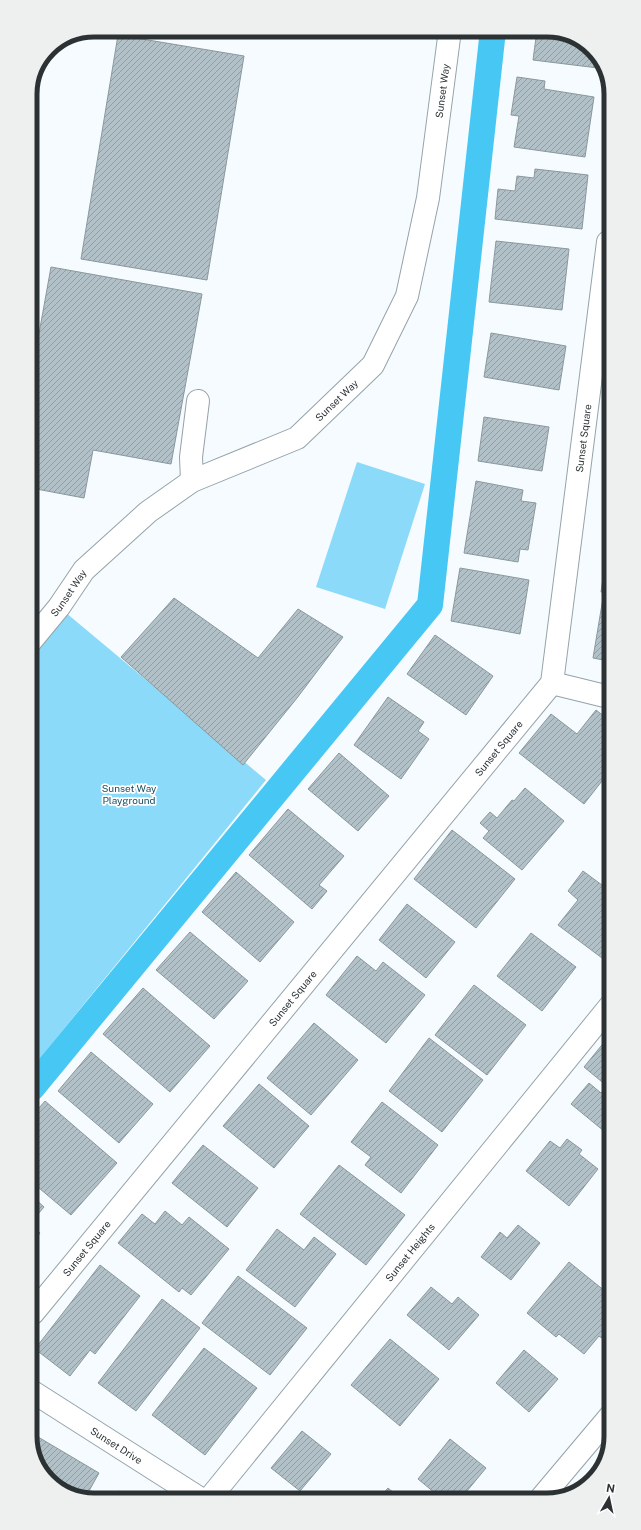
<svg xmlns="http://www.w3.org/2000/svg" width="641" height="1530" font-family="'Public Sans',sans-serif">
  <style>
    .green { fill: #8cdaf9 }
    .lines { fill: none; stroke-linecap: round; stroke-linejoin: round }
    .canal { stroke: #47c7f4; stroke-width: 26 }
    .building { fill: url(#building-hatch); stroke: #8a989e }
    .minor-casing { stroke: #95a3a9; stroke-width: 24 }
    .minor { stroke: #fff; stroke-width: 22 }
    .labels { text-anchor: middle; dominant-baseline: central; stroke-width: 3.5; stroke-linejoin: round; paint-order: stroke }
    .street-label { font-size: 10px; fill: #2c3234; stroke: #fff }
    .park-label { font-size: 10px; fill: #184d60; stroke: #fff }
    .rim { fill: none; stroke: #2c3234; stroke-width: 5 }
  </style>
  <defs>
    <pattern id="building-hatch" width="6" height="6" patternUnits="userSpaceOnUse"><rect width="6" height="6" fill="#b2c1c7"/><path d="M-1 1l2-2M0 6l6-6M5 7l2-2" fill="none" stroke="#919da2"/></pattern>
  </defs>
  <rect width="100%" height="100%" fill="#f5fbfe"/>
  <!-- green -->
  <path class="green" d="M357,462L425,484L385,609L316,587Z
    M59,607L266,780L32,1068L31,641Z"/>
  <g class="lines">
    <!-- canal -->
    <path class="canal" d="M32,1088L430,605L493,30"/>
  </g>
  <!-- building -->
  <path class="building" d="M537,30H552L586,43L599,62L598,68L533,60Z
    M118,35L244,56L207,280L81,259Z
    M37,75L30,109V90Z
    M517,77L545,81L544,89L594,97L585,157L514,147L519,116L511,115Z
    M535,169L588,175L582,229L495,219L498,189L515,191L517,176L534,178Z
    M496,241L569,249L562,310L489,302Z
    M51,267L202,294L171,464L93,450L84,498L31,488V378Z
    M491,333L566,346L559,390L484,377Z
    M484,417L549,427L542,471L478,461Z
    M476,481L523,490L521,501L536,503L528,550L520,549L518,562L464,553Z
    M607,551H609V593L601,592Z
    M460,568L529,580L520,634L451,621Z
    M174,598L258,658L298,609L343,637L297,698L243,765L121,657Z
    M603,598L609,599V661L593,658Z
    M435,635L493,676L466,715L407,674Z
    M388,697L424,722L418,731L429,739L401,779L354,745Z
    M596,710L609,720V772L584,804L519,753L551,714L577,734Z
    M339,753L389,796L358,831L308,789Z
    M525,788L564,821L522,870L483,838L489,831L480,823L490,812L497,818L512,800L514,801Z
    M288,809L344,856L319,885L327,891L312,909L249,855Z
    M452,830L515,879L476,928L414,879Z
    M583,871L610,891V947L602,958L558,925L578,900L568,891Z
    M236,872L294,922L260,962L202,912Z
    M407,904L455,942L426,978L379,940Z
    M190,932L248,981L214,1019L156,970Z
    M531,933L576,967L542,1011L497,976Z
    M357,956L376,971L383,962L425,995L386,1043L326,995Z
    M474,985L526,1025L487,1075L435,1035Z
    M143,988L210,1046L170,1092L103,1034Z
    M314,1023L358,1060L311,1115L267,1078Z
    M610,1035V1136L571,1104L589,1083L601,1093L607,1086L584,1067Z
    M429,1038L483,1080L442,1132L389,1091Z
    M91,1052L153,1104L119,1143L58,1091Z
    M259,1084L309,1126L274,1168L223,1126Z
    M45,1101L117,1163L71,1215L33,1183V1115Z
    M382,1102L438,1145L401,1193L365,1165L371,1157L351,1142Z
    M567,1139L582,1150L579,1154L598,1169L569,1206L526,1171L550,1141L560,1148Z
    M203,1145L258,1188L227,1227L172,1183Z
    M339,1165L405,1215L366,1265L300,1214Z
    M33,1197L44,1207L33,1220Z
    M165,1211L182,1225L189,1217L229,1249L191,1295L182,1288L179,1292L118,1243L142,1214L155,1224Z
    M518,1225L540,1243L511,1280L481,1257L500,1232L507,1238Z
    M33,1226L40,1233L33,1242Z
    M277,1229L304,1250L314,1237L336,1254L295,1307L246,1270Z
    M569,1262L611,1296V1345L599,1336L584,1354L559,1334L556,1337L527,1313Z
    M100,1265L140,1296L95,1354L90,1350L70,1376L35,1349Z
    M238,1276L307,1328L270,1375L202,1323Z
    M431,1287L452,1304L458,1297L479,1315L449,1350L407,1315Z
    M162,1299L200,1328L136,1411L98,1383Z
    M390,1339L439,1379L400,1426L351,1385Z
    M204,1348L257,1388L205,1455L152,1415Z
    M524,1350L558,1379L529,1412L496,1383Z
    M302,1431L331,1454L300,1491L271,1468Z
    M33,1434L99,1473L85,1498L55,1487L33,1457Z
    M450,1439L486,1468L462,1497L441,1498L418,1479Z
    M388,1488L400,1498H379Z
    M119,1491L133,1500H113Z"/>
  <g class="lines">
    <defs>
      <g id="minor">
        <path d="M192,481L191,457L198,401"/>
        <path id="s1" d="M31,641L59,607L84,570L148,512L192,481L297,438L373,365L407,296L428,198L450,30"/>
        <path d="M552,683L609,697"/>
        <path id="s2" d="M33,1313L552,683L608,242"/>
        <path id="s3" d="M33,1392L201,1499"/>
        <path d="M542,1497L611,1415"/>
        <path id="s4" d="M209,1499L610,1006"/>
      </g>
    </defs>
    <!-- minor casing -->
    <use href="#minor" class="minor-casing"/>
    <!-- minor -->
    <use href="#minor" class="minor"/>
  </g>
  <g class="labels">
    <!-- street labels -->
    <g class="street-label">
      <text stroke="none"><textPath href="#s1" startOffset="733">Sunset Way</textPath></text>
      <text stroke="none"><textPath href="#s1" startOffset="397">Sunset Way</textPath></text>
      <text stroke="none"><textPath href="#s2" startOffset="1063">Sunset Square</textPath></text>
      <text stroke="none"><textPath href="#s1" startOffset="61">Sunset Way</textPath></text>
      <text stroke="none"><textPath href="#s2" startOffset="732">Sunset Square</textPath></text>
      <text stroke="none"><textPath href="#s2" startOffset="408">Sunset Square</textPath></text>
      <text stroke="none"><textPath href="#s2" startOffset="84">Sunset Square</textPath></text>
      <text stroke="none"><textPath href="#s4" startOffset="318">Sunset Heights</textPath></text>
      <text stroke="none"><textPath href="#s3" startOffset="99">Sunset Drive</textPath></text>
    </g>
    <!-- park labels -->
    <g class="park-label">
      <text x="129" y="788">Sunset Way<tspan x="129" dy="12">Playground</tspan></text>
    </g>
  </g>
  <!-- crop -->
  <path d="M0 0H641V1530H0ZM94 37H547A57 57 0 0 1 604 94V1436A57 57 0 0 1 547 1493H94A57 57 0 0 1 37 1436V94A57 57 0 0 1 94 37Z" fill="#eeefef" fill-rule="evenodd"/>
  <path class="rim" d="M94 37H547A57 57 0 0 1 604 94V1436A57 57 0 0 1 547 1493H94A57 57 0 0 1 37 1436V94A57 57 0 0 1 94 37Z"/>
  <!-- north arrow -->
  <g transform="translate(609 1498) rotate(9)" stroke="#ffffff" stroke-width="3" paint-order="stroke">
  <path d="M0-3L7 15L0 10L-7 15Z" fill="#2c3234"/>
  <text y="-6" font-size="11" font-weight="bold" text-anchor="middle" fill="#2c3234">N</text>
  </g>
</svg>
